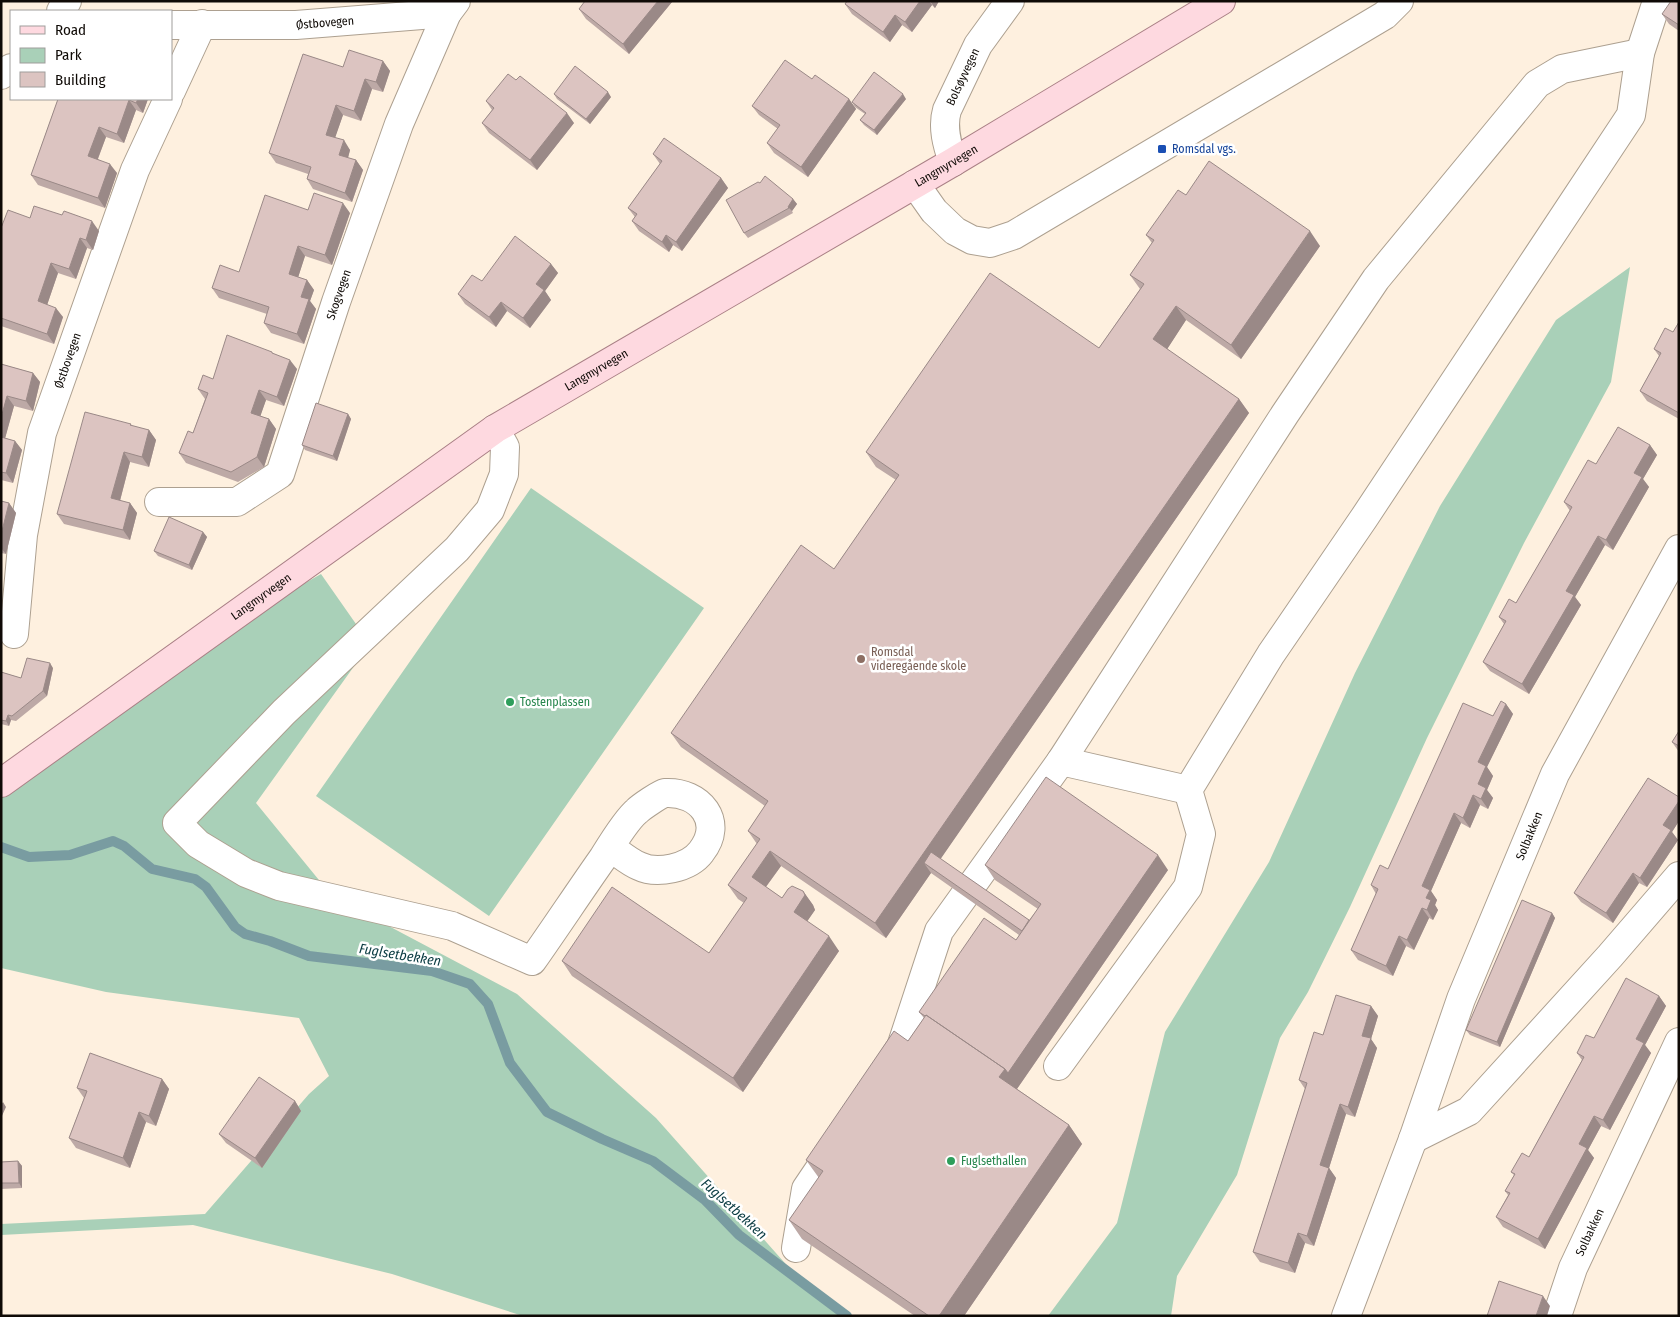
<svg xmlns="http://www.w3.org/2000/svg" width="1680" height="1317" font-family="'Fira Sans Condensed',sans-serif">
  <style>
    .green { fill: #a9d0b8 }
    .lines { fill: none; stroke-linecap: round; stroke-linejoin: round }
    .stream { stroke: #799ca1; stroke-width: 10 }
    .minor-casing { stroke: #ada090; stroke-width: 30 }
    .major-casing { stroke: #aa8086; stroke-width: 30 }
    .minor { stroke: #fff; stroke-width: 28 }
    .major { stroke: #fed9e0; stroke-width: 28 }
    .wall { fill: #bda9a6 }
    .shaded-wall { fill: #9a8987 }
    .building { fill: #dcc4c1; stroke: #9a8987 }
    .transit-dot { fill: #1a4fb4; stroke: #fff; stroke-width: 2 }
    .education-dot { fill: #8d6e63; stroke: #fff; stroke-width: 2 }
    .leisure-dot { fill: #2e9e5b; stroke: #fff; stroke-width: 2 }
    .labels { text-anchor: middle; dominant-baseline: central; stroke-width: 5; stroke-linejoin: round; paint-order: stroke }
    .street-label { font-size: 12px; fill: #0f0a06; stroke: #fff }
    .transit-label { font-size: 12px; fill: #164399; stroke: #fff; text-anchor: start }
    .education-label { font-size: 12px; fill: #785e54; stroke: #fff; text-anchor: start }
    .leisure-label { font-size: 12px; fill: #27864d; stroke: #fff; text-anchor: start }
    .water-label { font-size: 14px; font-style: italic; fill: #0a3b42; stroke: #fff }
  </style>
  <rect width="100%" height="100%" fill="#fef0df"/>
  <!-- green -->
  <path class="green" d="M1630,267L1611,382L1524,543L1427,738L1350,907L1308,992L1280,1038L1237,1175L1177,1276L1171,1316H1048L1117,1223L1165,1032L1269,862L1355,673L1440,506L1556,320Z
    M531,488L704,608L489,916L316,796Z
    M321,574L370,644L256,803L332,896L517,994L656,1118L791,1270L841,1316H523L392,1274L193,1225L1,1235V1224L205,1214L309,1094L329,1076L299,1018L106,992L1,968V774L166,662Z"/>
  <g class="lines">
    <!-- stream -->
    <path class="stream" d="M1,847L29,857L70,855L113,841L124,846L152,869L195,879L206,887L235,927L245,934L270,941L309,956L432,971L470,984L488,1004L510,1063L547,1112L602,1139L653,1161L705,1200L739,1235L847,1316"/>
    <defs>
      <g id="minor">
        <path d="M61,11L67,1"/>
        <path id="s1" d="M171,25H296L447,13"/>
        <path d="M1,75L11,68"/>
        <path d="M171,91L202,24"/>
        <path id="s2" d="M953,162C947,145 942,127 947,110L978,45L1010,1"/>
        <path d="M915,184L934,211L955,231L972,240L990,243L1014,235L1385,15L1399,1"/>
        <path d="M495,429L505,447L504,474L490,510L457,549L284,712L177,823L198,844L246,873L279,886L452,926L532,961C556,927 579,892 603,858C611,845 626,820 637,811C641,807 660,794 665,793C700,791 725,822 701,852C689,868 657,875 639,866C629,862 619,853 610,847"/>
        <path id="s3" d="M159,502H237L280,474L336,302L399,124L447,13L456,1"/>
        <path id="s4" d="M14,634L23,535L42,433L135,170L168,99"/>
        <path d="M1061,761L1188,790"/>
        <path d="M1058,1066L1188,887L1201,834L1188,790L1271,654L1364,518L1631,115L1640,53L1657,1"/>
        <path d="M886,1070L901,1047L939,931L1061,761L1285,414L1376,279L1537,84L1562,69L1640,53"/>
        <path d="M1413,1139L1469,1111L1610,956L1679,876"/>
        <path d="M796,1248L806,1189L837,1143"/>
        <path id="s5" d="M1346,1316L1413,1139L1461,999L1555,774L1679,549"/>
        <path id="s6" d="M1557,1316L1573,1268L1679,1042"/>
      </g>
      <g id="major">
        <path id="s7" d="M1,783L495,429L953,162L1221,1"/>
      </g>
    </defs>
    <!-- minor casing -->
    <use href="#minor" class="minor-casing"/>
    <!-- major casing -->
    <use href="#major" class="major-casing"/>
    <!-- minor -->
    <use href="#minor" class="minor"/>
    <!-- major -->
    <use href="#major" class="major"/>
  </g>
  <!-- wall -->
  <path class="wall" d="M847,1H939L935,8L932,5L912,32L902,25L890,42L852,14L845,4Z
    M1679,1V31L1669,24L1662,14Z
    M672,2L629,54L586,19L579,9Z
    M383,61L390,71L383,92L372,89L361,121L343,115L335,137L350,150L348,158L356,160L363,170L352,202L313,189L307,179L308,174L276,163L269,153L343,67Z
    M812,79L849,99L856,109L808,177L774,153L767,143L778,129L759,115L752,106Z
    M554,94L611,97L590,124L557,99Z
    M58,99H148L143,113L136,110L124,143L106,137L98,159L117,173L105,208L38,185L31,175Z
    M906,99L877,135L864,125L860,120L865,114L855,107L852,102Z
    M486,101L574,123L537,170L489,133L482,123L492,110Z
    M653,154L721,178L728,188L682,251L673,245L669,252L639,231L632,221L635,217L628,208L660,164Z
    M760,183L793,199L797,204L792,211L793,213L748,238L744,233Z
    M1186,195L1320,246L1241,359L1186,320L1167,349L1239,399L1249,413L940,859L1029,920L1038,909L995,880L985,865L1168,870L1017,1089L1069,1125L1082,1144L964,1316H915L802,1239L789,1220L819,1178L806,1160L908,1041L924,1018L919,1012L1016,940L1019,935L931,873L886,938L781,866L766,887L782,898L803,891L813,905L815,910L807,921L839,951L743,1092L572,976L562,961L709,953L744,903L738,899L728,885L757,844L748,831L765,806L681,747L671,733L834,569L896,480L876,467L866,452L1099,348L1140,289L1130,275L1152,243L1146,235Z
    M308,210L350,213L332,265L305,256L298,277L307,280L314,290L310,301L316,309L304,344L271,333L264,323L267,314L219,298L212,288L239,272Z
    M30,218L99,231L93,250L87,248L76,279L58,273L47,305L63,317L54,344L1,326V228Z
    M551,264L558,273L545,291L551,300L530,328L507,311L496,327L465,304L458,294L482,281Z
    M1679,322V419L1647,401L1640,391L1659,356L1654,349L1673,332Z
    M274,354L297,369L284,406L266,400L260,416L269,419L276,429L264,467L238,482L186,463L179,453L193,433L205,399L198,389L213,379Z
    M1,364L33,373L40,382L33,411L14,406L8,427L5,438L15,441L22,450L13,483L1,480Z
    M348,414L351,419L337,461L305,450L302,445Z
    M131,424L132,426L149,430L156,440L149,467L130,462L120,501L130,503L137,513L130,540L64,524L57,514Z
    M1650,445L1657,455L1643,479L1649,487L1613,550L1605,545L1575,597L1581,605L1529,694L1490,671L1483,662L1504,624L1499,617L1516,603L1570,511L1564,502L1596,464Z
    M1,501L9,503L16,513L6,554L1,553Z
    M203,532L207,537L192,570L158,556L154,551Z
    M53,668L47,696L16,721L11,720L9,726L1,724V672L21,678Z
    M1506,704L1513,714L1487,767L1493,776L1487,790L1493,798L1488,809L1480,805L1470,828L1461,823L1431,891L1437,900L1435,905L1438,910L1433,920L1429,918L1414,950L1406,946L1393,976L1358,960L1351,950L1376,894L1371,885L1388,869L1493,716Z
    M1679,731V752L1672,742Z
    M1679,797V821L1672,832L1678,840L1647,887L1639,883L1613,923L1581,902L1574,893Z
    M1552,913L1555,918L1500,1047L1470,1035L1466,1030Z
    M1659,996L1666,1006L1645,1045L1651,1053L1610,1130L1601,1126L1588,1150L1594,1158L1545,1249L1503,1227L1496,1217L1508,1195L1505,1191L1514,1175L1511,1172L1529,1157L1582,1060L1577,1053L1594,1038Z
    M1371,1006L1378,1016L1371,1039L1377,1048L1355,1117L1346,1114L1329,1168L1336,1178L1314,1246L1305,1243L1295,1273L1260,1262L1253,1252L1305,1089L1299,1080L1323,1035Z
    M162,1079L169,1089L156,1126L146,1122L130,1168L76,1148L69,1138L84,1098L77,1088Z
    M295,1101L301,1111L262,1168L226,1143L219,1134Z
    M18,1161L22,1166V1188L1,1189V1162Z"/>
  <!-- shaded-wall -->
  <path class="shaded-wall" d="M658,1H671L672,2L629,54L623,44Z
    M920,1H929L932,5L912,32L905,22Z
    M930,1H939L935,8Z
    M895,15L902,25L890,42L883,32Z
    M383,61L390,71L383,92L376,82Z
    M365,79L372,89L361,121L354,111Z
    M608,92L611,97L590,124L586,119Z
    M903,94L906,99L877,135L874,130Z
    M138,99H148L143,113L136,103Z
    M849,99L856,109L808,177L801,167Z
    M129,100L136,110L124,143L117,134Z
    M336,105L343,115L333,144L326,135Z
    M567,113L574,123L537,170L530,160Z
    M99,127L106,137L95,166L88,156Z
    M344,140L350,150L346,165L339,155Z
    M356,160L363,170L352,202L345,193Z
    M110,164L117,173L105,208L98,198Z
    M721,178L728,188L682,251L676,242Z
    M793,199L797,204L792,211L788,207Z
    M343,203L350,213L332,265L325,255Z
    M92,221L99,231L93,250L86,240Z
    M1310,231L1320,246L1241,359L1231,345Z
    M666,235L673,245L669,252L662,242Z
    M80,238L87,248L76,279L69,269Z
    M298,246L305,256L296,284L289,274Z
    M51,263L58,273L45,311L38,301Z
    M551,264L558,273L545,291L551,300L530,328L523,318L536,284Z
    M307,280L314,290L310,301L316,309L304,344L297,334L301,297Z
    M501,302L507,311L496,327L489,317Z
    M1176,306L1186,320L1164,354L1153,339Z
    M56,308L63,317L54,344L47,334Z
    M290,360L297,369L284,406L277,397Z
    M33,373L40,382L33,411L26,401Z
    M259,390L266,400L258,423L251,413Z
    M7,396L14,406L3,446L1,443V418Z
    M1239,399L1249,413L933,870L924,863L931,873L886,938L875,923Z
    M348,414L351,419L337,461L333,456Z
    M269,419L276,429L264,467L257,457Z
    M149,430L156,440L149,467L142,457Z
    M15,441L22,450L13,483L6,473Z
    M1650,445L1657,455L1643,479L1649,487L1613,550L1606,540L1634,473Z
    M124,452L130,462L118,508L111,498Z
    M9,503L16,513L6,554L1,548V535Z
    M130,503L137,513L130,540L123,530Z
    M203,532L207,537L192,570L189,565Z
    M1598,536L1605,545L1575,597L1581,605L1529,694L1522,684L1566,591Z
    M50,663L53,668L47,696L43,691Z
    M1506,704L1513,714L1487,767L1493,776L1487,790L1493,798L1488,809L1481,799L1478,784V762Z
    M8,715L11,720L9,726L6,721Z
    M1473,795L1480,805L1470,828L1463,818Z
    M1679,801V821L1672,832L1678,840L1647,887L1640,878L1663,825Z
    M1454,813L1461,823L1431,891L1437,900L1435,905L1438,910L1433,920L1427,910L1426,898L1422,886Z
    M770,851L781,866L762,892L752,877Z
    M1158,855L1168,870L1012,1096L999,1077Z
    M1633,873L1639,883L1613,923L1606,913Z
    M803,891L813,905L815,910L804,926L794,912Z
    M1422,908L1429,918L1414,950L1407,940Z
    M1552,913L1555,918L1500,1047L1497,1042Z
    M829,936L839,951L743,1092L733,1078Z
    M1399,936L1406,946L1393,976L1386,966Z
    M1659,996L1666,1006L1645,1045L1651,1053L1610,1130L1603,1120L1636,1039Z
    M1371,1006L1378,1016L1371,1039L1377,1048L1355,1117L1348,1107L1362,1036Z
    M162,1079L169,1089L156,1126L149,1116Z
    M295,1101L301,1111L262,1168L255,1158Z
    M3,1102L6,1107L1,1118V1105Z
    M1340,1104L1346,1114L1329,1168L1336,1178L1314,1246L1307,1236L1320,1165Z
    M139,1112L146,1122L130,1168L123,1158Z
    M1594,1116L1601,1126L1588,1150L1594,1158L1545,1249L1538,1239L1579,1144Z
    M1069,1125L1082,1144L964,1316H939Z
    M18,1161L22,1166V1188L19,1183Z
    M1298,1233L1305,1243L1295,1273L1288,1263Z
    M1543,1296L1550,1306L1547,1316H1536Z"/>
  <!-- building -->
  <path class="building" d="M585,1H658L623,44L579,9Z
    M847,1H920L905,22L895,15L883,32L845,4Z
    M1671,1H1679V25L1662,14Z
    M349,50L383,61L376,82L365,79L354,111L336,105L326,135L344,140L339,155L356,160L345,193L307,179L311,167L269,153L303,54L343,67Z
    M785,60L812,79L815,75L849,99L801,167L767,143L780,125L752,106Z
    M575,66L608,92L586,119L554,94Z
    M874,72L903,94L874,130L860,120L866,113L852,102Z
    M508,74L516,80L520,76L567,113L530,160L482,123L494,108L486,101Z
    M58,99H138L136,103L129,100L117,134L99,127L88,156L110,164L98,198L31,175Z
    M664,138L721,178L676,242L666,235L662,242L632,221L637,214L628,208L662,161L653,154Z
    M1209,161L1310,231L1231,345L1176,306L1153,339L1239,399L875,923L770,851L752,877L782,898L788,889L792,886L803,891L805,895L794,912L829,936L733,1078L562,961L612,887L709,953L747,898L728,885L760,839L748,831L768,801L671,733L801,545L834,569L899,475L866,452L990,273L1099,348L1144,284L1130,275L1154,240L1146,235L1178,190L1186,195Z
    M765,176L793,199L788,207L789,208L744,233L726,200L758,182L760,183Z
    M314,193L343,203L325,255L298,246L289,274L307,280L301,297L309,299L297,334L264,323L269,307L212,288L220,265L239,272L265,195L308,210Z
    M34,206L62,215L64,211L92,221L86,240L80,238L69,269L51,263L38,301L56,308L47,334L1,318V228L8,210L30,218Z
    M515,236L551,264L536,284L544,290L523,318L501,302L489,317L458,294L472,275L482,281Z
    M1679,322V413L1640,391L1661,353L1654,349L1665,328L1673,332Z
    M227,335L272,352V353L290,360L277,397L259,390L251,413L269,419L257,457L231,472L179,453L188,431L193,433L208,393L198,389L203,375L213,379Z
    M1,364L33,373L26,401L7,396L1,418Z
    M316,403L348,414L333,456L302,445Z
    M85,412L131,424L130,425L149,430L142,457L124,452L111,498L130,503L123,530L57,514Z
    M1618,427L1650,445L1634,473L1642,477L1606,540L1598,536L1566,591L1574,595L1522,684L1483,662L1506,621L1499,617L1509,599L1516,603L1572,507L1564,502L1588,460L1596,464Z
    M1,437L15,441L6,473L1,472Z
    M1,501L9,503L1,535Z
    M169,517L203,532L189,565L154,551Z
    M27,658L50,663L43,691L12,716L8,715L6,721L1,720V672L21,678Z
    M1501,701L1506,704L1478,762L1486,766L1478,784L1486,788L1481,799L1473,795L1463,818L1454,813L1422,886L1430,890L1426,898L1431,900L1427,910L1422,908L1407,940L1399,936L1386,966L1351,950L1378,889L1371,885L1380,865L1388,869L1463,703L1493,716Z
    M1679,731V746L1672,742Z
    M1046,777L1158,855L1008,1073L1005,1069L926,1015L925,1016L919,1012L984,918L1016,940L1041,904L985,865Z
    M1648,778L1679,797V801L1663,825L1671,830L1640,878L1633,873L1606,913L1574,893Z
    M931,852L1029,920L1022,931L924,863Z
    M1522,900L1552,913L1497,1042L1466,1030Z
    M1626,978L1659,996L1636,1039L1644,1043L1603,1120L1594,1116L1579,1144L1587,1148L1538,1239L1496,1217L1510,1193L1505,1191L1515,1174L1511,1172L1522,1153L1529,1157L1584,1057L1577,1053L1586,1035L1594,1038Z
    M1336,995L1371,1006L1362,1036L1371,1038L1348,1107L1340,1104L1320,1165L1329,1168L1307,1236L1298,1233L1288,1263L1253,1252L1307,1083L1299,1080L1314,1032L1323,1035Z
    M926,1015L1005,1069L999,1077L1069,1125L939,1316H929L789,1220L823,1171L806,1160L894,1031L908,1041Z
    M90,1053L162,1079L149,1116L139,1112L123,1158L69,1138L87,1091L77,1088Z
    M259,1077L295,1101L255,1158L219,1134Z
    M18,1161L19,1183H1V1162Z
    M1499,1281L1543,1296L1536,1316H1487Z"/>
  <!-- markers -->
  <rect class="transit-dot" x="1157" y="144" width="10" height="10" rx="2.5"/>
  <circle class="education-dot" cx="861" cy="659" r="5"/>
  <g class="leisure-dot">
    <circle cx="510" cy="702" r="5"/>
    <circle cx="951" cy="1161" r="5"/>
  </g>
  <g class="labels">
    <!-- street labels -->
    <g class="street-label">
      <text stroke="none"><textPath href="#s1" startOffset="154">Østbovegen</textPath></text>
      <text stroke="none"><textPath href="#s2" startOffset="90">Bolsøyvegen</textPath></text>
      <text stroke="none"><textPath href="#s7" startOffset="1130">Langmyrvegen</textPath></text>
      <text stroke="none"><textPath href="#s3" startOffset="318">Skogvegen</textPath></text>
      <text stroke="none"><textPath href="#s4" startOffset="280">Østbovegen</textPath></text>
      <text stroke="none"><textPath href="#s7" startOffset="725">Langmyrvegen</textPath></text>
      <text stroke="none"><textPath href="#s7" startOffset="320">Langmyrvegen</textPath></text>
      <text stroke="none"><textPath href="#s5" startOffset="514">Solbakken</textPath></text>
      <text stroke="none"><textPath href="#s6" startOffset="90">Solbakken</textPath></text>
    </g>
    <!-- transit labels -->
    <g class="transit-label">
      <text x="1172" y="149">Romsdal vgs.</text>
    </g>
    <!-- education labels -->
    <g class="education-label">
      <text x="871" y="652">Romsdal<tspan x="871" dy="14">videregående skole</tspan></text>
    </g>
    <!-- leisure labels -->
    <g class="leisure-label">
      <text x="520" y="702">Tostenplassen</text>
      <text x="961" y="1161">Fuglsethallen</text>
    </g>
    <!-- water labels -->
    <g class="water-label">
      <text transform="translate(400 955) rotate(9)">Fuglsetbekken</text>
      <text transform="translate(734 1209) rotate(42)">Fuglsetbekken</text>
    </g>
  </g>
  <!-- border -->
  <rect width="1680" height="1317" fill="none" stroke="#0f0a06" stroke-width="5"/>
  <!-- legend -->
  <rect x="10" y="10" width="162" height="90" fill="#ffffff" stroke="#9f9d9b"/>
  <rect x="20" y="26" width="25" height="8" fill="#fed9e0" stroke="#9f9d9b"/>
  <text x="55" y="35" font-size="15" fill="#0f0a06">Road</text>
  <rect x="20" y="48" width="25" height="15" fill="#a9d0b8" stroke="#9f9d9b"/>
  <text x="55" y="60" font-size="15" fill="#0f0a06">Park</text>
  <rect x="20" y="72" width="25" height="15" fill="#dcc4c1" stroke="#9f9d9b"/>
  <text x="55" y="85" font-size="15" fill="#0f0a06">Building</text>
</svg>
